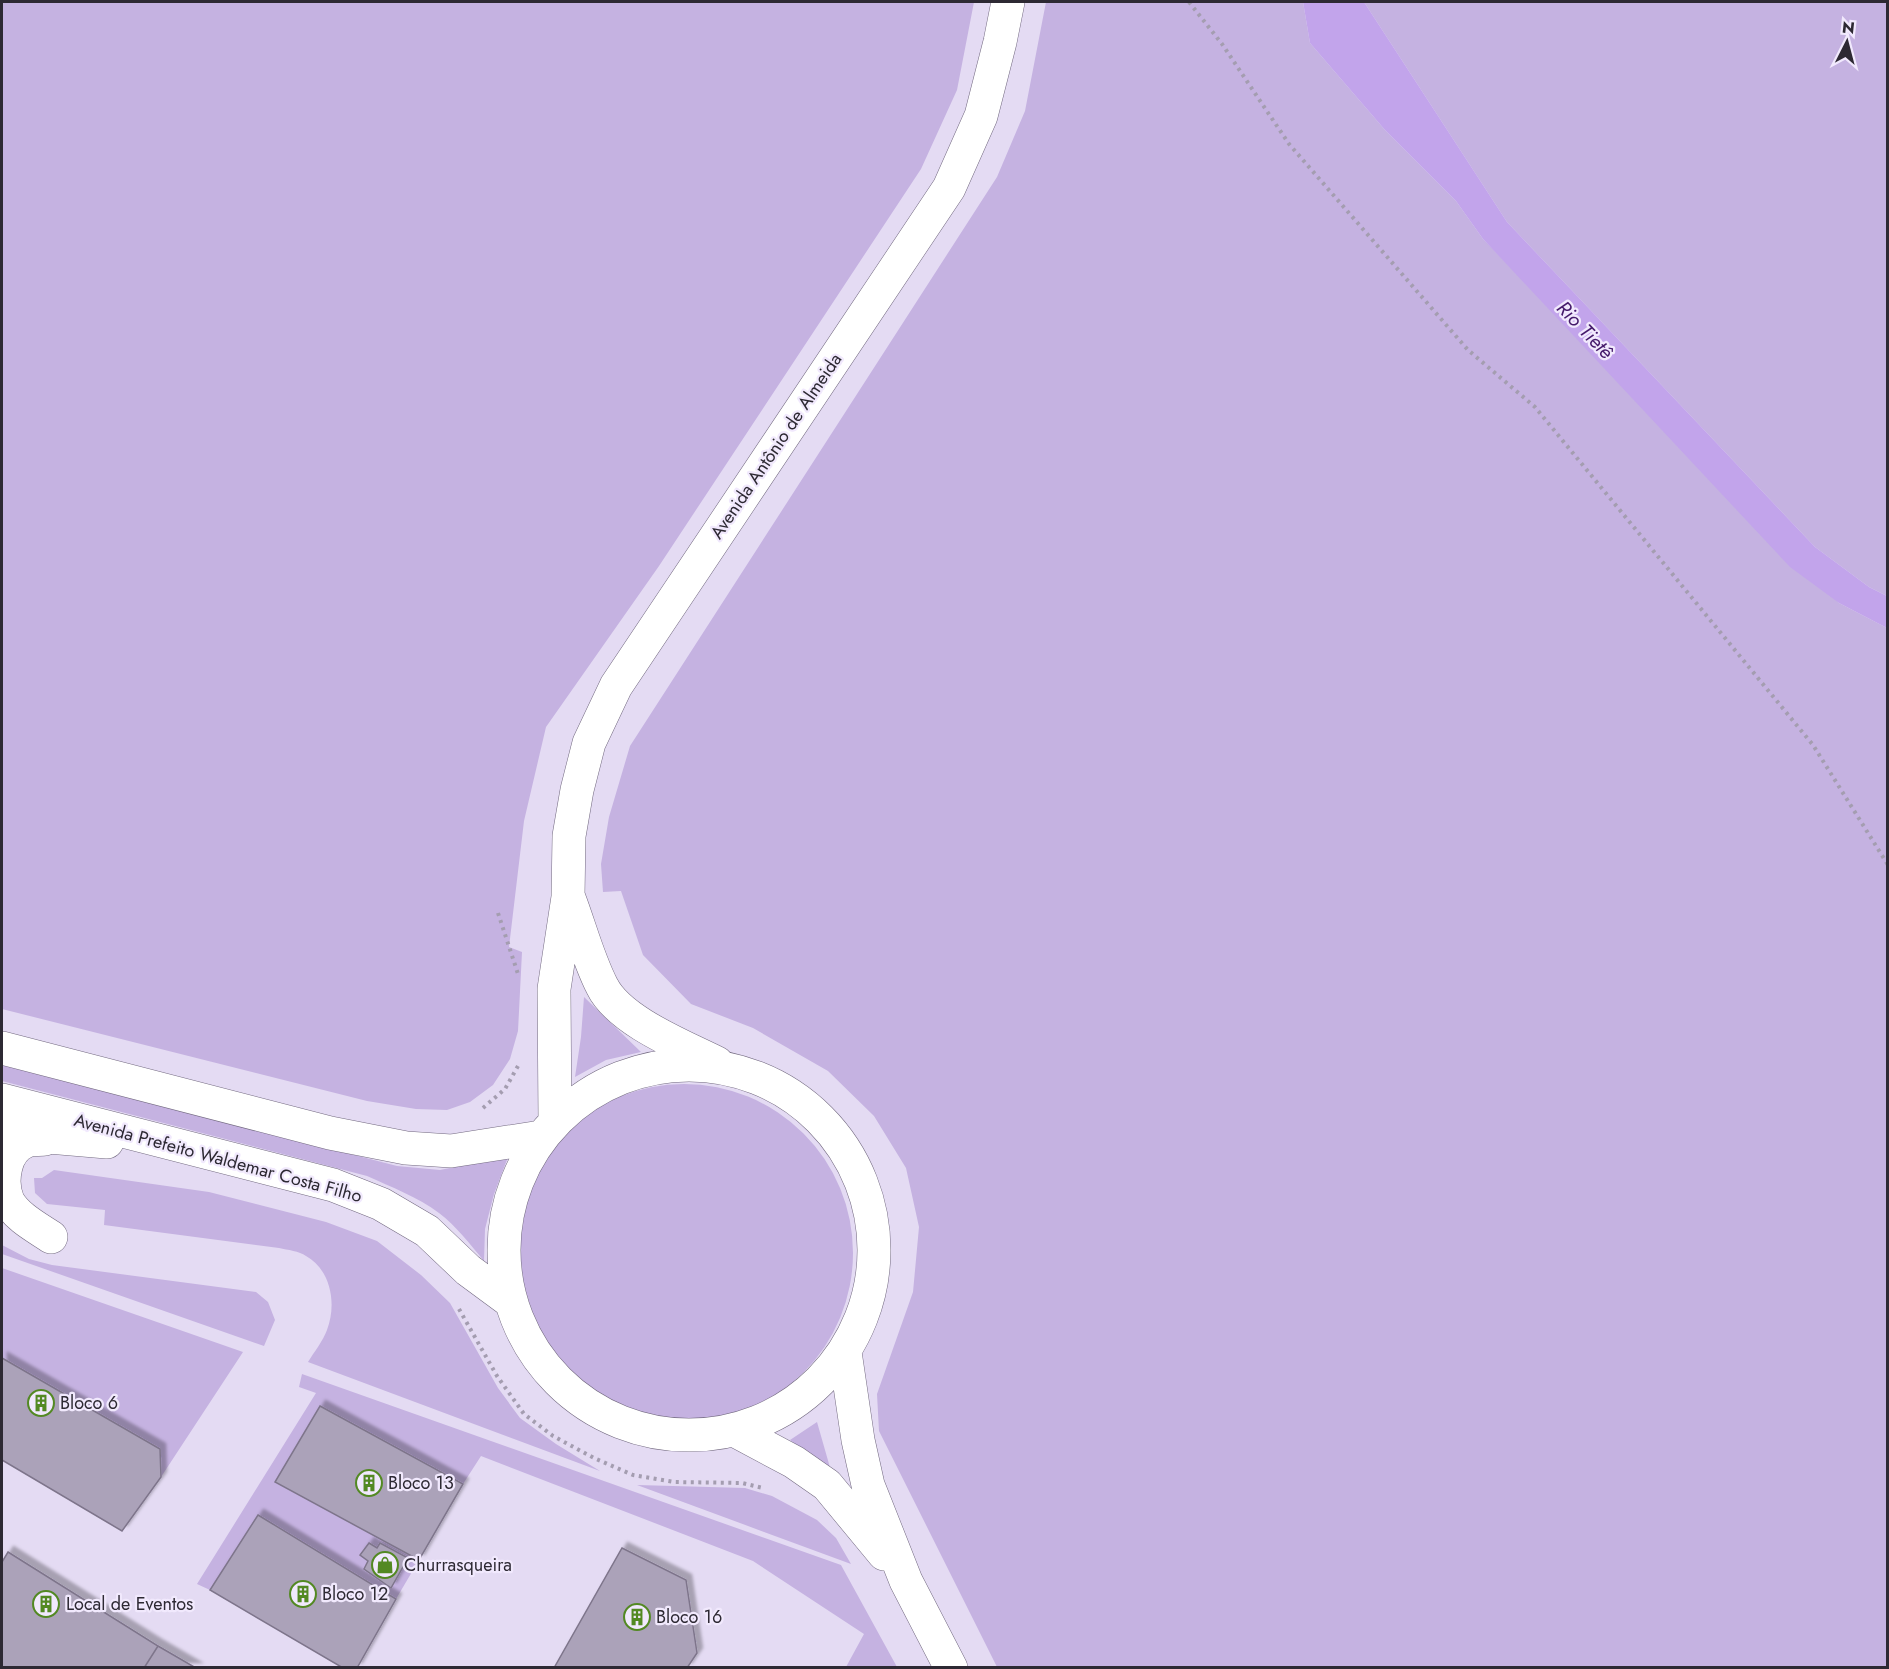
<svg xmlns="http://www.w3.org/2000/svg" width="1889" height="1669" font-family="Jost,sans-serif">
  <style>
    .green { fill: #c5b2e1 }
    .water { fill: #c2a4eb }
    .building { fill: #aba2b9; stroke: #7e758b; stroke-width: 1.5; filter: url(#shadow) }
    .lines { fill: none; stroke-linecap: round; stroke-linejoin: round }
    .street-casing { stroke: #736a80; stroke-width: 34 }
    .path { stroke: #a49db0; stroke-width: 4; stroke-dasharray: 3 4.5; stroke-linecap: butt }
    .street { stroke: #fff; stroke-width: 33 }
    .labels { text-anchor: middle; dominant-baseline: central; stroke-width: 4.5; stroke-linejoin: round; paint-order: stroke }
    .street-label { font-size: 18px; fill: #2d2933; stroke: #f1e9fd }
    .poi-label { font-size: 18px; fill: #2d2933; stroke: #f1e9fd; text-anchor: start }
    .water-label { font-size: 20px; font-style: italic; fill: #451a6b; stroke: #f1e9fd }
  </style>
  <defs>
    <filter id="shadow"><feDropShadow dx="5.5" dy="-5.5" stdDeviation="1.5" flood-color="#0004"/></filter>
  </defs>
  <rect width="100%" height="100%" fill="#e4dbf3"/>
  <!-- green -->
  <path class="green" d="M2,2H974L957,90L921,169L659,566L546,727L524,821L509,947L522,952L518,1031L510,1059L493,1085L470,1102L447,1110L416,1109L367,1101L2,1009Z
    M1046,2H1303L1310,43L1385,130L1456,201L1483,239L1839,603L1887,628V1667H997L879,1431L877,1394L913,1292L919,1227L906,1168L874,1116L828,1071L753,1028L691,1004L643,955L621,891L603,892L601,864L609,817L630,746L997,177L1025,111Z
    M1364,2H1887V596L1869,587L1815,547L1507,222Z
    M584,997L641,1052L606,1060L575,1077L581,1037Z
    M2,1064L397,1166L440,1170L474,1163L511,1149L494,1194L485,1229L484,1261C470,1244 456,1226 439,1213C418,1197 391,1187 367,1176L2,1081Z
    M515 1253a169 169 0 1 1 338 0a169 169 0 1 1-338 0Z
    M54,1170L209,1192L326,1222L377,1241L421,1275L450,1303L498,1388L520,1418L556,1444L600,1471L308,1362C314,1352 323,1341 327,1330C337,1304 331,1270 306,1256C299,1251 288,1250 279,1248L104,1225L105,1210L47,1204L35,1193L34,1178H42Z
    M2,1245L29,1259L52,1265L256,1292L268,1302L275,1320L264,1346L2,1254Z
    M2,1268L243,1352L161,1477L159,1448L2,1358Z
    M302,1374L841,1565L897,1667H846L864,1634L753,1561L481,1456L463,1484L320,1406L275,1482L419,1560L396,1599L258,1515L210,1590L197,1584L316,1393L299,1387Z
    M817,1422L831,1471L790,1440Z
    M637,1485L745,1488L772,1496L817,1520L836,1538L851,1564Z"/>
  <!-- water -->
  <path class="water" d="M1303,2H1364L1507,222L1815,547L1869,587L1887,596V628L1839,603L1790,567L1483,239L1456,201L1385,130L1310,43Z"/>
  <!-- building -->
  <path class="building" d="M2,1358L160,1449L161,1477L122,1531L2,1460Z
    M320,1406L463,1484L419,1560L275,1482Z
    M258,1515L396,1599L357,1668H343L210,1590Z
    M369,1543L377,1548L380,1543L408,1558L391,1588L364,1569L368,1561L360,1555Z
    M622,1548L686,1580L697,1653L687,1668H554Z
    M8,1552L158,1646L144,1668H2V1562Z
    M158,1646L196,1668H144Z"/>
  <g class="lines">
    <defs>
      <path id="street" d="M569,898C580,927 588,959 602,986C619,1021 683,1046 717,1063
        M2,1048L330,1133L406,1148L451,1151L541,1137
        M504 1250a185 185 0 1 1 370 0a185 185 0 1 1-370 0Z
        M2,1100L333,1185L381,1204L427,1231L468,1270L510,1301
        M555,1122L554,989L568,897L569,836L577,790L589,743L616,686L949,188L981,116L1000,42L1008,2
        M2,1133L107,1142
        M45,1139C40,1140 32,1139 27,1141C4,1149 0,1182 8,1201C17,1217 36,1227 51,1237
        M845,1352L858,1440L868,1485L906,1581L951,1668
        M734,1430L794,1462L827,1485L884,1554"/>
    </defs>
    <!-- street casing -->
    <use href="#street" class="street-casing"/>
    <!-- path -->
    <path class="path" d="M1189,2L1222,44L1289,144L1468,350L1535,407L1813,745L1888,865
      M498,913L519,977
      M483,1108L505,1089L518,1066
      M459,1309L497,1376L524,1414L553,1436L594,1458L633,1475L674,1482L742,1483L763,1488"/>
    <!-- street -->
    <use href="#street" class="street"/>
  </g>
  <!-- icons -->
  <defs>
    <symbol id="building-ring" viewBox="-11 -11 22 22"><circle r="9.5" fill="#f1e9fd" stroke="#538923" stroke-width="1.5"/><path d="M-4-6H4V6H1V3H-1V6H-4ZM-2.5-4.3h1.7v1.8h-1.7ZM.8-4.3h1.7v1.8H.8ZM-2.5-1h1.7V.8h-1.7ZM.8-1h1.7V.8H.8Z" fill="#538923"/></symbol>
    <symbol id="shop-ring" viewBox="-11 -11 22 22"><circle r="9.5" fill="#f1e9fd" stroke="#538923" stroke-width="1.5"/><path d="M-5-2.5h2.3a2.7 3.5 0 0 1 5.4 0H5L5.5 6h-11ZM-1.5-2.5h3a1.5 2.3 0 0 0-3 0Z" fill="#538923"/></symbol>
  </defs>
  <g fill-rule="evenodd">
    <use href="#building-ring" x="26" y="1388" width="30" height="30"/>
    <use href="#building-ring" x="354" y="1468" width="30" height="30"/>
    <use href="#shop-ring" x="370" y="1550" width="30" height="30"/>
    <use href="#building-ring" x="288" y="1579" width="30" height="30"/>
    <use href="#building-ring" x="31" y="1589" width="30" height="30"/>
    <use href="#building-ring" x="622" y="1602" width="30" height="30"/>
  </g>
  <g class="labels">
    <!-- street labels -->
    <g class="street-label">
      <text transform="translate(776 446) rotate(-56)">Avenida Antônio de Almeida</text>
      <text transform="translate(218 1158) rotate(15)">Avenida Prefeito Waldemar Costa Filho</text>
    </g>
    <!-- poi labels -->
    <g class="poi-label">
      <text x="60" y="1403">Bloco 6</text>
      <text x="388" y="1483">Bloco 13</text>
      <text x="404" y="1565">Churrasqueira</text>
      <text x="322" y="1594">Bloco 12</text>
      <text x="66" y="1604">Local de Eventos</text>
      <text x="656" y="1617">Bloco 16</text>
    </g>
    <!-- water labels -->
    <g class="water-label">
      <text transform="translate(1585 330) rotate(46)">Rio Tietê</text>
    </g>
  </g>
  <!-- border -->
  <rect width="1889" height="1669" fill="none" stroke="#2d2933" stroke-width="6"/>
  <!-- north arrow -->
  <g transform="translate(1847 42) rotate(6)" stroke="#f1e9fd" stroke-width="4.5" paint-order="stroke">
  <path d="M0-4.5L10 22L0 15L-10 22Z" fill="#2d2933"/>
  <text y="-9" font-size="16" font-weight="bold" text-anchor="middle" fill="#2d2933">N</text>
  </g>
</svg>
